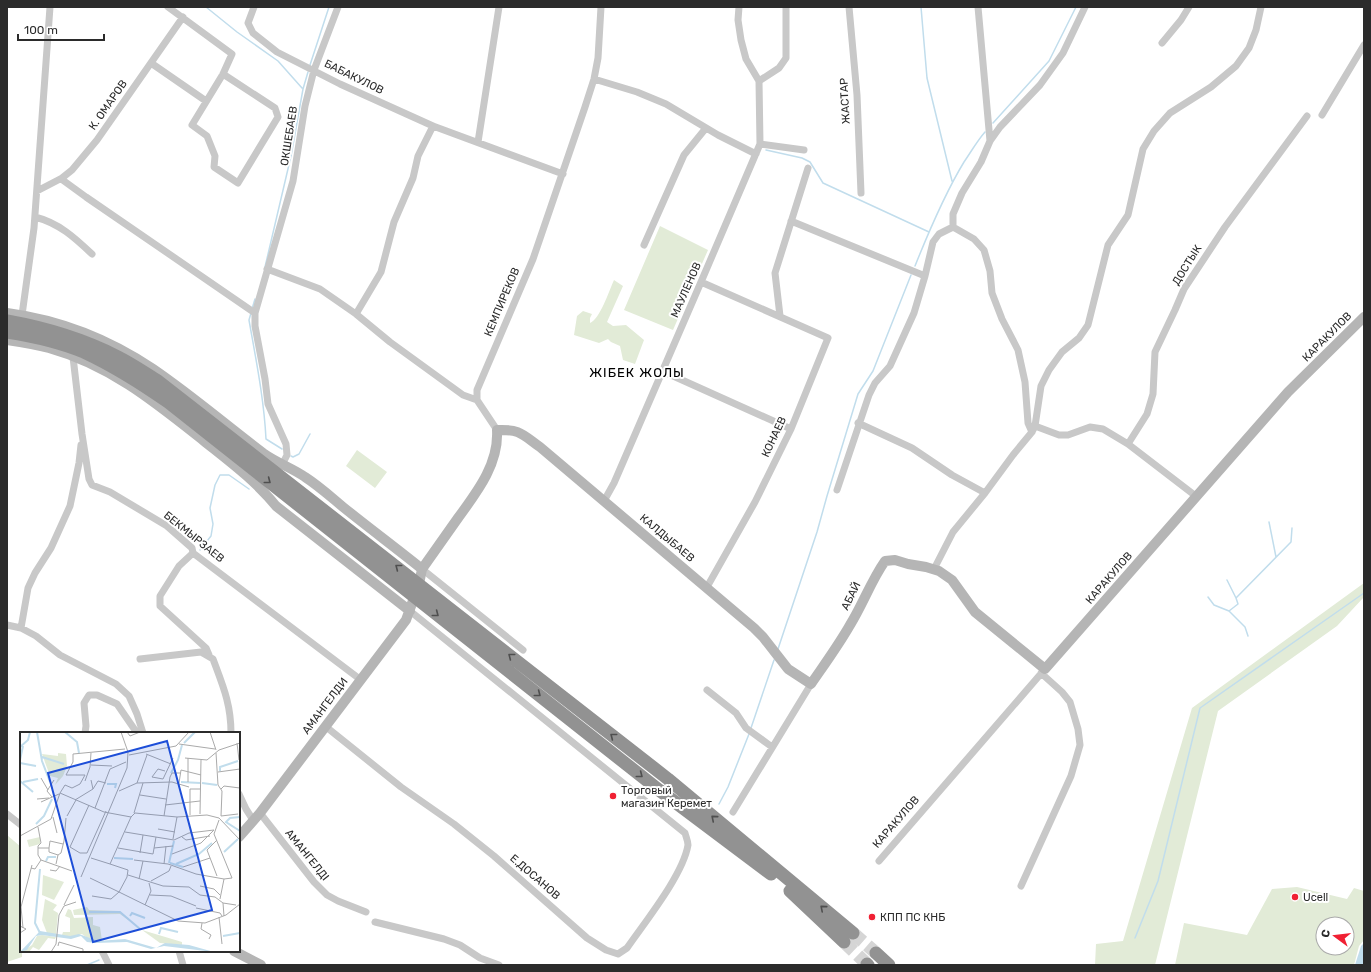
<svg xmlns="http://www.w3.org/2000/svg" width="1371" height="972" font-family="Rubik,sans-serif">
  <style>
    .green { fill: #e2ebd7; fill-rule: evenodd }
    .water { fill: #c1ddec }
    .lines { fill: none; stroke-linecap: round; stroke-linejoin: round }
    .stream { stroke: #c1ddec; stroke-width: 1.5 }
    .highway-tunnel { stroke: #d5d5d5; stroke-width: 13; stroke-dasharray: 13 6; stroke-linecap: butt }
    .street { stroke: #c8c8c8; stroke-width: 7 }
    .secondary { stroke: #b5b5b5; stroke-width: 10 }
    .highway { stroke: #929292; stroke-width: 13 }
    .oneway { stroke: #4f4f4f }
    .poi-dot { fill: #f02033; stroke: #fff; stroke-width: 1.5 }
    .labels { text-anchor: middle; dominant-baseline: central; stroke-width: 4; stroke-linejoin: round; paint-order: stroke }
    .street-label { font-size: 11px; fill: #2b2b2b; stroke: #fff }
    .poi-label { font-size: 11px; fill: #2b2b2b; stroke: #fff; text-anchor: start }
    .quarter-label { font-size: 13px; letter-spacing: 1px; fill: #000; stroke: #fff }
    .inset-river { fill: none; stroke: #c1ddec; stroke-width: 2 }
    .inset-road { fill: none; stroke: #aaa; stroke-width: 1 }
    .view { fill: #1d4ed8; fill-opacity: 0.15; stroke: #1d4ed8; stroke-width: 2 }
    .inset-edge { fill: none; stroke: #2b2b2b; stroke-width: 2 }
  </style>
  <rect width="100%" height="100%" fill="#fff"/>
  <!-- green -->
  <path class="green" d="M660,226L708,250L673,330L624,310Z
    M614,280L623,286L607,322L613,326L626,325L644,340L635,364L623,360L620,346L611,342L608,339L599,343L574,335L577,316L583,311L592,314L590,318V323C600,319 609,291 614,280Z
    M357,450L387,472L375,488L346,466Z
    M1364,583V597L1337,626L1218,711L1155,965H1095L1096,944L1123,941L1192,708Z
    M7,835L21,847V951H22V957L7,962Z
    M1297,887L1347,899L1354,888L1364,891V940L1359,946L1354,965H1175L1184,923L1247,935L1272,889ZM1323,924H1347V948H1323Z"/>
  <!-- water -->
  <path class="water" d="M1364,943V965H1355L1361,946Z"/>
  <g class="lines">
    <!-- stream -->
    <path class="stream" d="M206,7L237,32L278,61L302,88
      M921,7L927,78L952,181
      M310,65L329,7
      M993,123L1049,61L1076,7
      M766,150L802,158L810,162L823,183L929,232
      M915,266C929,231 944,195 964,162C971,152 977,141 985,132
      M265,267L291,156L303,89L308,72
      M252,309L255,299
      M251,313L249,320C256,360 264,399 266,439L282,449
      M291,456L293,457L299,454L310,434
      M1269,522L1276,557
      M200,550L211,536L213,524L210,508L215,485L220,475H229L249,489
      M1227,580L1236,598
      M1208,597L1214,605L1229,611
      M1248,636L1245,627L1229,611L1238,604L1236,598L1291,542L1292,528
      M778,649L817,532L827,496L858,394L873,371L911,275
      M751,728L774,660
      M719,804L728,787L749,734
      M1135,938L1158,881L1200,708L1364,593
      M87,965L99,960"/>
    <!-- highway-tunnel -->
    <path class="highway-tunnel" d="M853,933L876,953
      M844,942L867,964"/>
    <!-- street -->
    <path class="street" d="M168,7L232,54L223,74L192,125L207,136L215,156L214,167L238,183L278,117L275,108L223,74
      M254,7L248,23L253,33L277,52L340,84L433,126L563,174
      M849,7L857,95L861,193
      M978,7L990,141
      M1162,43L1181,20L1189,7
      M151,63L206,101
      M594,79L637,92L666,104L718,135L756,154
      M759,81L779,68L786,58V7
      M1322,115L1364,45
      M478,142L499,7
      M760,144L804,150
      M62,178L64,181L86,197L255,313
      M37,191L62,178L72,170L97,140L183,17
      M35,217C59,223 75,238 92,254
      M791,221L925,276
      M953,227L974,239L984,250L990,271L992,293L1002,319L1018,350L1025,382L1028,423L1032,432
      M644,245L684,155L706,128
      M267,269L320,289L356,314L390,342L463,395L477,400
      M701,282L828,338L791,429L755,502L707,587
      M356,314L381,272L394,222L413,178L418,156L433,126
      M22,315L34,228L50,7
      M780,316L775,273L808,168
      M73,357L82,434L89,479L92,485L110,492L167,526L192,548L193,553L361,680
      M662,371L791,429
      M858,423L912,448L952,475L985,493
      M1035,426L1059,435H1068L1090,427L1103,429L1128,444L1197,497
      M497,430L477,400V390L533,259L585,107L594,79L598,58L601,7
      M1128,444L1147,414L1153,394L1155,352L1175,310L1184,289L1225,227L1307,116
      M282,465L287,455L286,444L268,404L265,379L255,326V313L293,181L305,106L314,70L338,7
      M837,490L869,395L875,383L890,366L914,313L925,276L933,242L939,234L953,227V214L962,193L981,162L990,141L1000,127L1040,85L1063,53L1085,7
      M604,501L614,483L701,282L760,144L759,81L746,59L741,40L738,20L739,7
      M193,553L179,566L160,596V606L206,648L209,655
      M422,569L523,650
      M934,569L953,532L985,493L1013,455L1032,432L1035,426L1041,386L1049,370L1062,352L1079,338L1088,325L1108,245L1128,215L1143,149L1154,131L1170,113L1211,87L1236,66L1249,48L1256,30L1261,7
      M7,625L21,628L36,636L60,655L116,684L129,696L137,714L143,733
      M21,628L28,588L35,573L51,548L70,506L79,463L81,445
      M140,659L201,652L213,659C223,686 231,704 231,733
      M707,690L736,713L746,728L772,747
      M325,726L401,787L454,824L494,856L587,938L606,950L618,954L627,948C645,922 683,875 688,845C688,841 686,837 685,833L410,611
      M85,733L86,726L84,703L89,695H97L117,704L137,733
      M239,794L246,809L253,820
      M733,812L811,684
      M260,813L314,882L327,895L338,901L366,912
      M7,814L21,825
      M879,861L1045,669
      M1021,886L1071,776L1080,745L1078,729L1070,702L1062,692L1041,673
      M375,922L444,939L460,945L480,958L499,965
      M102,951L109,965
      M179,951L183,965"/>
    <!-- secondary -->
    <path class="secondary" d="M7,313C59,320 110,340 153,369C191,395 226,425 263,453C277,463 292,468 305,477C319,486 331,497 343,507C369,528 396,548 422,569
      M7,340C21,342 35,344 49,348C110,365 155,402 204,441C229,461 256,481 276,506L410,611
      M239,837L260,813L406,620L419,584L422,569C434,552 446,535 458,518C477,492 499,464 497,430C520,429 522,434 540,447L754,628L763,637L788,669L811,684C824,665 838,646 850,625C863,604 871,581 885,561L895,560L908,564L926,567L939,571L952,580L975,612L1045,669L1288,392L1364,317
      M234,951L261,965"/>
    <!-- highway -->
    <path class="highway" d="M7,321C46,328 83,339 118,357C132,364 145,373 158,381L668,779L853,933
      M7,332C33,336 60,342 84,352C114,366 141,383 168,402L659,790L771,874
      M790,891L844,942
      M876,953L889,965
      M867,964L868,965"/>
  </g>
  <!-- one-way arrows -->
  <defs><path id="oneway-chevron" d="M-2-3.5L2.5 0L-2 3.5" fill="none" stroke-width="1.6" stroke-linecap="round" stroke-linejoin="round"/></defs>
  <g class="oneway">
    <use href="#oneway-chevron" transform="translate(268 481) rotate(38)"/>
    <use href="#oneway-chevron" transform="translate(398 567) rotate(-142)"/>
    <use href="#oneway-chevron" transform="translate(436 614) rotate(38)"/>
    <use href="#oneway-chevron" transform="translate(511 656) rotate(-142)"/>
    <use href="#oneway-chevron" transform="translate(538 694) rotate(38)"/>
    <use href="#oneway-chevron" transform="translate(613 736) rotate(-142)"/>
    <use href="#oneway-chevron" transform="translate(640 775) rotate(38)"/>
    <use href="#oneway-chevron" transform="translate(714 818) rotate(-140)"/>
    <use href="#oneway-chevron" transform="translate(823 908) rotate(-139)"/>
  </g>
  <!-- markers -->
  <g class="poi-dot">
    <circle cx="613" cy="796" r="4"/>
    <circle cx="1295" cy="897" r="4"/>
    <circle cx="872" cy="917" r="4"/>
  </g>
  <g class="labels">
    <!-- street labels -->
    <g class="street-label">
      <text transform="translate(354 77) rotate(26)">БАБАКУЛОВ</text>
      <text transform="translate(845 101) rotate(-93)">ЖАСТАР</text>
      <text transform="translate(108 105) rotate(-55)">К. ОМАРОВ</text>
      <text transform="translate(289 136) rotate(-81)">ОКШЕБАЕВ</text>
      <text transform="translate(1187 265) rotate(-58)">ДОСТЫК</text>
      <text transform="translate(686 290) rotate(-66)">МАУЛЕНОВ</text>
      <text transform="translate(502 302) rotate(-67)">КЕМПИРЕКОВ</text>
      <text transform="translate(1327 337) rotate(-45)">КАРАКУЛОВ</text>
      <text transform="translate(774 437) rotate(-65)">КОНАЕВ</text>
      <text transform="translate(194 537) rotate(39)">БЕКМЫРЗАЕВ</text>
      <text transform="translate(667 538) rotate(40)">КАЛДЫБАЕВ</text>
      <text transform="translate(1109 578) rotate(-49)">КАРАКУЛОВ</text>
      <text transform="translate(851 596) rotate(-64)">АБАЙ</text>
      <text transform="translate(325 706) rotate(-53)">АМАНГЕЛДИ</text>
      <text transform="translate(896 822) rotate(-49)">КАРАКУЛОВ</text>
      <text transform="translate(307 855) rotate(51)">АМАНГЕЛДІ</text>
      <text transform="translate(535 877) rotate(41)">Е.ДОСАНОВ</text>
    </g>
    <!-- poi labels -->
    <g class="poi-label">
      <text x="621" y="790">Торговый<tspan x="621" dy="13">магазин Керемет</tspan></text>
      <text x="1303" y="897">Ucell</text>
      <text x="880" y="917">КПП ПС КНБ</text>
    </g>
    <!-- quarter labels -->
    <g class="quarter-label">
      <text x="637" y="372">ЖІБЕК ЖОЛЫ</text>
    </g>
  </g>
  <!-- overview -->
  <g transform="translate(20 732)">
    <rect width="220" height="220" fill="#fff"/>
    <path d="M38,21L46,22L47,34L43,44L35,53L38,46L30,44L22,22L38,24ZM20,105V112L9,115L7,108ZM23,143L44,150L34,168L22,163ZM25,167L37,173L33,178L38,181L36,203L27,201L22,188ZM67,175L69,178L99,179L122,198L162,210V213L140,211L100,182L54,183L53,178ZM48,177L51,178L54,186L73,185V193L80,195L82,209L70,208L62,202L50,205L42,203L43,200H50V186L45,184ZM22,203L36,205L35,207L28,206L19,218L13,215L9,220H2L12,213L17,204Z" fill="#e2ebd7"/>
    <path d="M20,199L50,204L59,202L78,209L105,207L136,216L145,211L169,213L194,220L144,214L131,217L107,210L75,211L67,210L61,204L51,207L22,203L16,204L7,218L0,220Z" fill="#c1ddec"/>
    <path class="inset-river" d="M17,0L22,29L30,50M45,0L57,10L59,21M164,11L175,0M0,15L8,8L10,0M22,25L44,32M0,28L3,14M0,31L16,34M200,39V35L218,29M151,41L158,28L162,13M0,49L13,60M3,50L18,47M161,50L180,51M182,51L197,53M87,52H96L95,56M220,85L210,86L206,90L220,99M16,92L24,84L32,67M204,120L218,107M94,126L113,127M26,129L28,125H36M149,131L154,109M150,131L163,135M156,132L179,122L192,111M20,137L15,191L20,201M69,180H100L120,197M110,184L112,181L125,186M139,202L141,196L158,200M203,204L220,201"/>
    <path class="inset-road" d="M107,0L110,4L120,0M190,0L196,18M217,11L219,28M159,12L195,17M196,21L198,53L202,59L201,84M126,22L151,32M109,23L156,14L169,0M165,26L187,28L199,18L220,11M71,33L92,34M145,39L138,37L132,45L143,47L153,26M198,40L220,37M21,46L28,58M65,49L70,35L71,21M168,50V26M117,51L127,23M159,51L161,38L181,43M60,52L65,43H46L53,30V22L105,17M73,57L78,49L86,51M201,57L204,54L220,56M99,59L117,51L152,50L169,55M40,61L45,53L52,56L60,52M120,63L146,67M32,65L27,59L34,48M17,67L29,66M55,68L73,57L71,48M21,70L39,62M69,73L50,115L60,121H67L86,79M145,73L180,69M75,76L90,37L106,30M114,81L123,51M180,82L181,28M170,83V57H181M47,84L56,68M144,84L150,45L152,41H160M201,84L218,82M33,85L37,101M111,85L115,81L157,85L187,83L199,86L220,108M199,88L194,102L212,146L204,147L200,167M18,95L21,111L18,114V123L21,128M138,97L155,100M105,100L154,108L169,101L194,98M0,104L31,87L40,61L84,80L111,85L90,132L108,138L107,145L99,160L158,189L185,191L206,183L220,172M162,105L166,108L190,104M153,107L157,85M18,116H29V120L38,123L36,132M29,116L30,109L43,112M98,116L133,122L136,105M134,116L153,114M120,121L123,103M152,122L181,111L194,98M38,123L41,121L44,109L46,86M71,126L90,132M21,128L52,139M114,128L148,132L176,142L204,147M144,132L146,114M163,135L190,126M11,136L15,137L21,128M30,138L36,139L40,134M108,143L143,154L169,155L180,163L195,165L203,171M197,144L187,118L197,108M61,145L107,36L108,20L101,0M70,146L99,160M119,147L123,129M131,149L149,139L151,134M180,154L194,157L200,163M130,163L151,164L176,174M72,164L91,167L99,160M44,173L54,153M125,173L131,159L129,151M44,174L56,170M176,176L200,181L202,184M204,184L203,171L216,173M199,185L202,212M182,191L181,197L191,203L189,207M0,194L6,197L0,201M3,196L1,175L12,133M38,214L39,210L63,217V220M31,220L36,212L39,183L44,174"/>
    <path class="view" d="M147,9L192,178L73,210L28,41Z"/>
    <rect width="220" height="220" class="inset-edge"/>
  </g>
  <!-- border -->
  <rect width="1371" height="972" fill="none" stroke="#2b2b2b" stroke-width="16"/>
  <!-- north arrow -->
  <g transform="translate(1335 936) rotate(285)"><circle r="19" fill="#ffffff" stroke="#aaaaaa"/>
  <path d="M0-3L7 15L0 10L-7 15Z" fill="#f02033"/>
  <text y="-6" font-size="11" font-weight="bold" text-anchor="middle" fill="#2b2b2b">С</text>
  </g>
  <!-- scale -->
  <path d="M18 34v6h86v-6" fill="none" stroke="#2b2b2b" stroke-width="2"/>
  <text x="24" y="34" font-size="12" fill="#2b2b2b" stroke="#ffffff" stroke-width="3" paint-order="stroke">100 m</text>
</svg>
